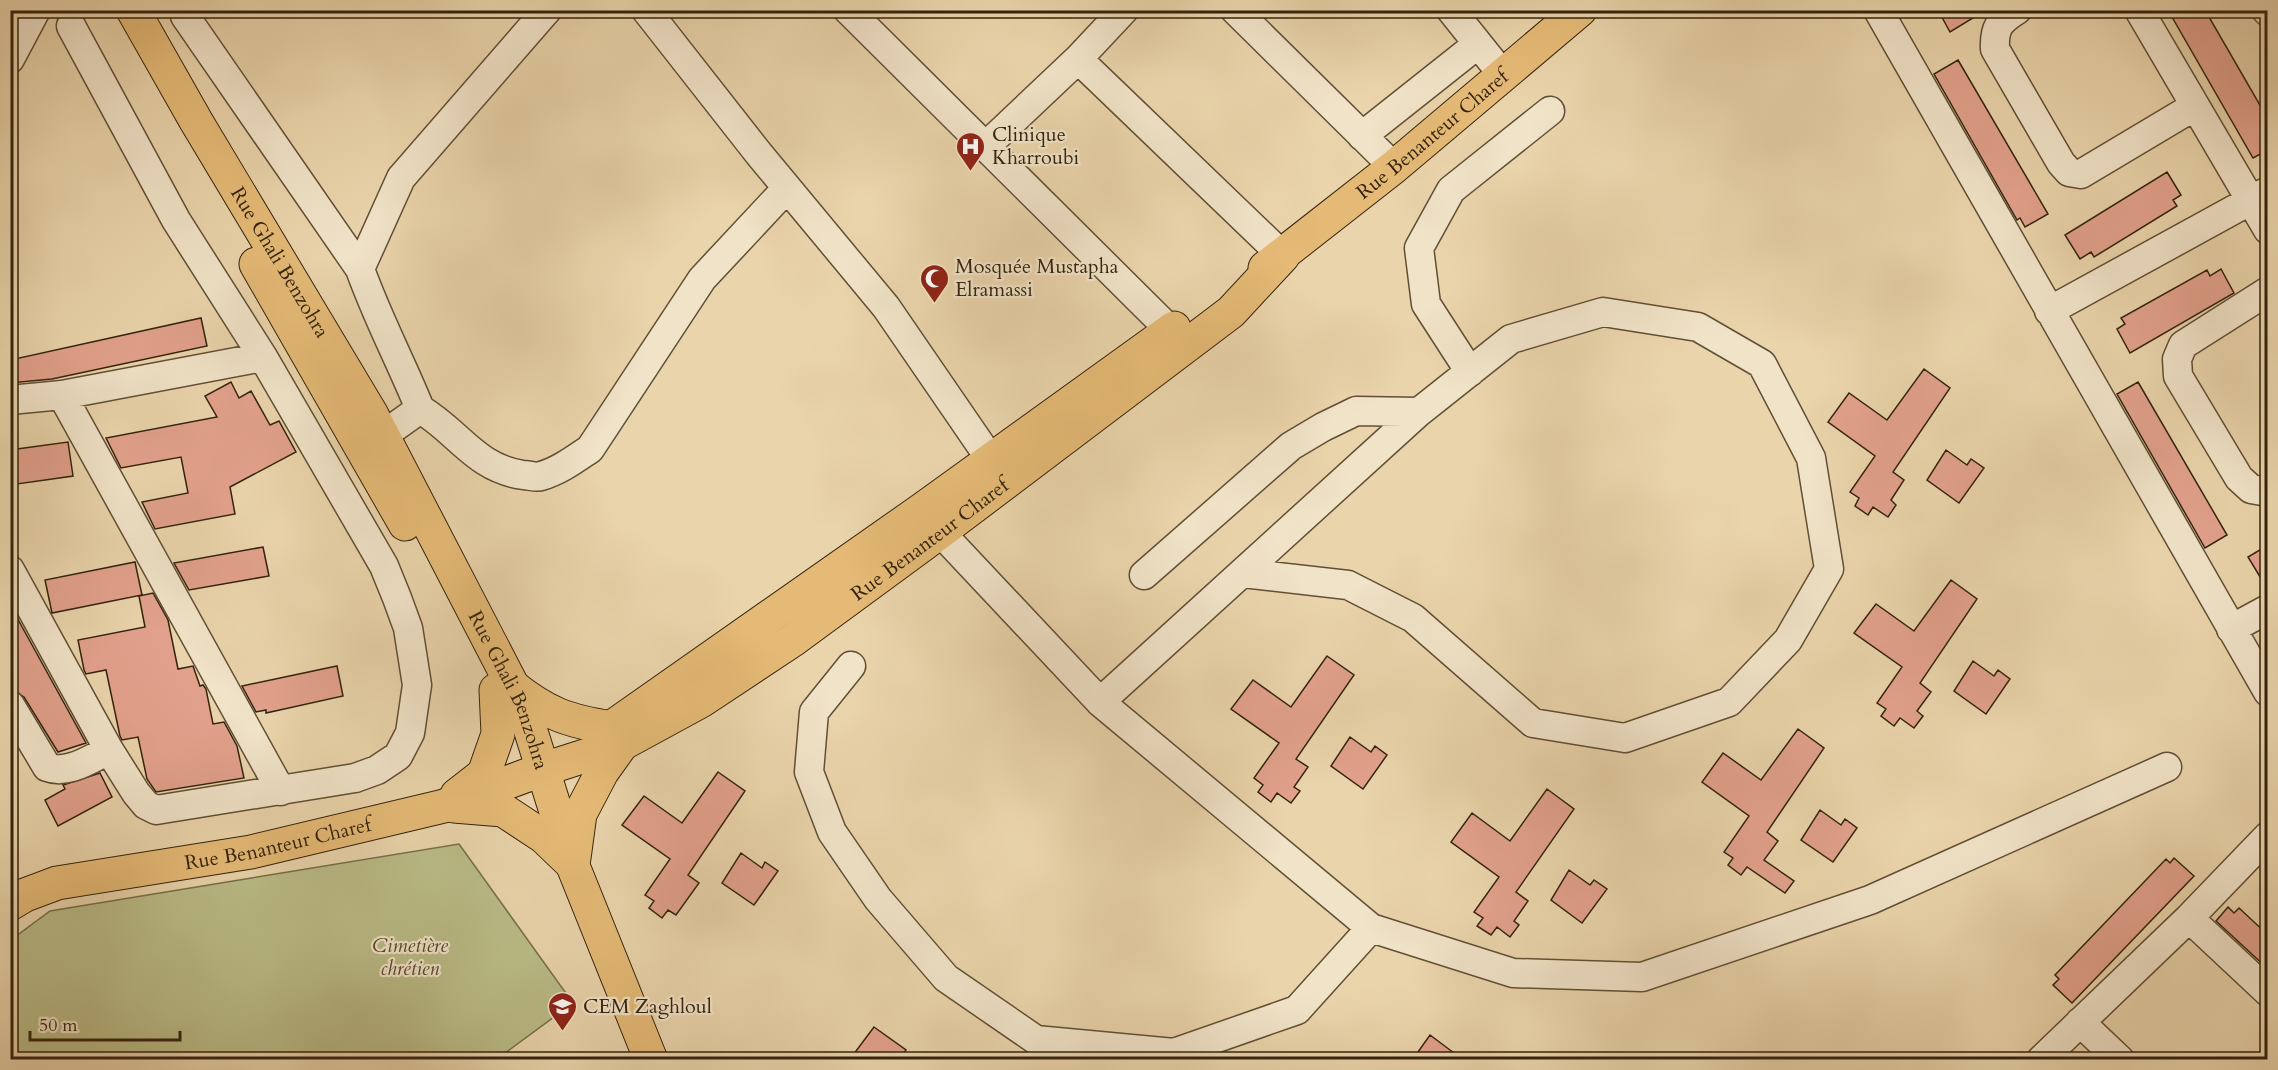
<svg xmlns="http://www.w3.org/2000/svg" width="2278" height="1070" font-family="Cardo,serif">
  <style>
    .green { fill: #babc87; stroke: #76704a; stroke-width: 1.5 }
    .building { fill: #e2a18c; stroke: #33230e; stroke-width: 1.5 }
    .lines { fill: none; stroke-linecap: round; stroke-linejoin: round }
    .minor-casing { stroke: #614f35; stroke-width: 31 }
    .major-casing { stroke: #33230e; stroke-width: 35 }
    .minor { stroke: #f1e3c8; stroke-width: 28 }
    .major { stroke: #e5ba76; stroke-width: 33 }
    .labels { text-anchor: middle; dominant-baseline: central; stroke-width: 4.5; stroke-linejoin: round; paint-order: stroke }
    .poi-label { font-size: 20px; fill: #33230e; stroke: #f1e3c8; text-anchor: start }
    .street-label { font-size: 20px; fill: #33230e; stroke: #f1e3c8 }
    .park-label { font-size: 20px; font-style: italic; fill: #55492c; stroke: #f1e3c8 }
  </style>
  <rect width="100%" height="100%" fill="#ead4ab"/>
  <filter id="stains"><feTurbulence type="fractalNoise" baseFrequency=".00333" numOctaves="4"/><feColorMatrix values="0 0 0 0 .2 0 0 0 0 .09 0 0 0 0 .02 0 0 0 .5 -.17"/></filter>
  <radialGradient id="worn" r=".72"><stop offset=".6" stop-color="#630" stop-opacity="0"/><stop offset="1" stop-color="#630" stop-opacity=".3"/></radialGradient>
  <!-- green -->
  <path class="green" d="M459,844L573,1003L497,1059H11V940L50,911Z"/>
  <!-- building -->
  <path class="building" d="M1938,10H1986L1950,32Z
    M2168,10H2205L2268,119V150L2253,158Z
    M1958,60L2048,214L2025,227L2020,218L2017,220L1934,74Z
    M2167,172L2181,195L2173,200L2177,206L2094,257L2091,252L2080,259L2065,235Z
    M2221,269L2234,293L2130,353L2117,329L2125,324L2121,318L2207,270L2210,276Z
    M201,318L207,346L52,379L10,383V360Z
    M1924,369L1950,388L1893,472L1904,480L1891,500L1896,505L1888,517L1873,507L1868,515L1855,506L1859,498L1850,492L1875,456L1828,422L1849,393L1887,420Z
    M231,382L239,398L251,391L270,425L279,421L296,452L230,487L235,514L155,529L142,502L188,493L181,457L121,468L106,438L217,417L205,396Z
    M2138,382L2227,535L2205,548L2117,394Z
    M68,442L73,476L10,485V450Z
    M1946,450L1967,465L1971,459L1984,468L1959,503L1927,480Z
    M2268,545V590L2248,557Z
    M263,547L269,576L189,590L174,563Z
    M135,562L142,595L52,613L45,580Z
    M1951,580L1977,599L1920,683L1931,692L1917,711L1923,716L1914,728L1900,718L1894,726L1881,716L1886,709L1877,703L1902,667L1854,633L1876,604L1914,631Z
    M153,593L168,620L178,669L193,666L200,686L203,685L206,689L213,724L224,722L237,746L244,778L156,792L147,779L138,737L122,740L120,736L106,670L86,674L84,670L78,640L145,627L139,596Z
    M10,605L86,743L58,752L24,697L11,689Z
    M1327,656L1354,675L1296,759L1308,767L1294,787L1300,791L1291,803L1277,793L1271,802L1258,792L1263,785L1254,778L1279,743L1231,709L1253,680L1291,707Z
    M1973,661L1994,676L1998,670L2010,679L1986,714L1954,691Z
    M337,666L343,696L266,713V710L256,712L242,686Z
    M1798,729L1824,748L1767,832L1778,841L1764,860L1794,881L1785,893L1747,867L1741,875L1728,865L1733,858L1724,852L1749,816L1702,782L1723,753L1761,780Z
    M1350,737L1371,752L1375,746L1387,755L1363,789L1331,766Z
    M718,772L745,791L688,875L699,883L676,915L668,910L662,918L649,908L654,901L645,895L670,859L622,825L644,796L682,823Z
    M100,773L112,797L58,826L45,800L65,789L63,785Z
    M1547,789L1574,809L1516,892L1528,901L1514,921L1519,925L1510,937L1497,927L1491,935L1477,926L1483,918L1474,912L1499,877L1451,842L1472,813L1510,841Z
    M1820,810L1841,825L1845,819L1857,828L1833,862L1801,840Z
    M741,853L762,868L765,862L778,871L754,905L722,883Z
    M2174,858L2194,876L2072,1003L2053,985L2059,979L2055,975L2166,859L2170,863Z
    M1569,870L1590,885L1594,880L1607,889L1582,923L1551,900Z
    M2228,907L2234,913L2239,908L2268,935V969L2216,921Z
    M874,1027L906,1050L899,1059H850Z
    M1430,1035L1450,1050L1463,1059H1413Z"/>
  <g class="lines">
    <defs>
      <path id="minor" d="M185,10V16L360,269
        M646,10L759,154L886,307L991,460
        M848,10L1170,330
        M1235,10L1394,167
        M1451,10L1503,75
        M1878,10L2268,692
        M2017,10C1999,21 1994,28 1995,49L2061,163L2069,172L2081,174L2195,106
        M2139,10L2268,230
        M2266,10L2268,12
        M10,59L36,10
        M1078,59L1283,256
        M1362,136L1478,44
        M986,146L1078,59L1124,10
        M2268,291L2183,345L2177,359L2178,376L2239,478L2251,489L2268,492
        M2049,311L2266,192
        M1470,372L1426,304L1419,248L1451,190L1550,111
        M62,395L281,791
        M10,400L62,395L263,357
        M420,409C459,432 475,468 523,475C529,475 536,478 541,476C559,471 575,459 590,449L702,279L787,188
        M382,436L420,409C401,362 377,317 360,269L401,178L547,10
        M926,517L1100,702L1371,928L1513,973L1642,977L1870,900L2167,767
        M10,570L109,750L136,793L146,805L156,810L355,778L377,770L398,756L410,733L417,685L408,628L397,598L384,566L263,357L176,220L71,26
        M1144,575L1291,446L1323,427L1356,411L1419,412
        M2231,629L2268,609
        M851,666L814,712L809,772L832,832L878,899L946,978L1036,1040L1174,1053L1297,1010L1371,928
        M1100,702L1419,412L1511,339L1603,312L1698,327L1762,364L1811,458L1829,569L1788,640L1729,702L1625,738L1533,723L1413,618L1348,585L1243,573
        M10,705L47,767C68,775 90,759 109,750
        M2189,918L2268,992
        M2080,1022L2120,1060
        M2041,1060L2189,918L2268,836"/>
      <g id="major">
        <path id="s1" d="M133,10L196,121L372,415L523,706L573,866L651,1060"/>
        <path d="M256,264L405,524"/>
        <path id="s2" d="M1265,268L1394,167L1580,10"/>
        <path d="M512,686C547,714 568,721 612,728"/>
        <path d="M605,732L920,511L1174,328"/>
        <path d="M457,795L484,774L498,734L496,690"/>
        <path d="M454,806L503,810L544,837L570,862"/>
        <path d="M574,858L580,814L602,772L622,744"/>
        <path id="s3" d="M10,904L25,895L57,883L251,852L444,806L541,770L622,744L701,701L793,640L940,532L1231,312L1283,256"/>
      </g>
    </defs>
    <!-- minor casing -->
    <use href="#minor" class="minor-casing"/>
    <!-- major casing -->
    <use href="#major" class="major-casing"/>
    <!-- minor -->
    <use href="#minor" class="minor"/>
    <!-- major -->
    <use href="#major" class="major"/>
  </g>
  <!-- icons -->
  <defs>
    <symbol id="hospital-pin" viewBox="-11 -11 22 30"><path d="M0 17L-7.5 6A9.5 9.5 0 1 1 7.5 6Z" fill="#8f2418" stroke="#f1e3c8"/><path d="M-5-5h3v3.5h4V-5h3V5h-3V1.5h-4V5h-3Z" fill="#fff"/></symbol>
    <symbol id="mosque-pin" viewBox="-11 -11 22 30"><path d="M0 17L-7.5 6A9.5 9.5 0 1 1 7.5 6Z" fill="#8f2418" stroke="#f1e3c8"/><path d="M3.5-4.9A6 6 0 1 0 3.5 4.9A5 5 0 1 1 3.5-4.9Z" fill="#fff"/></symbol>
    <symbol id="school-pin" viewBox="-11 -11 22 30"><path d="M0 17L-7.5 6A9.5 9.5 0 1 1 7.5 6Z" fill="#8f2418" stroke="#f1e3c8"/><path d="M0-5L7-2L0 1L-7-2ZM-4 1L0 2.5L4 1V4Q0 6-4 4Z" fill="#fff"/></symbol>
  </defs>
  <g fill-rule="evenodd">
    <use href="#hospital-pin" x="954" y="130" width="33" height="45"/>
    <use href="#mosque-pin" x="918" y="262" width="33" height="45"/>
    <use href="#school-pin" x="546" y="990" width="33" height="45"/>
  </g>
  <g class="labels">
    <!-- poi labels -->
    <g class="poi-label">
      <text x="992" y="134">Clinique<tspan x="992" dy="23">Kharroubi</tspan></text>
      <text x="955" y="266">Mosquée Mustapha<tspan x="955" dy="23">Elramassi</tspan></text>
      <text x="583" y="1006">CEM Zaghloul</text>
    </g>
    <!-- street labels -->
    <g class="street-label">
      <text stroke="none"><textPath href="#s2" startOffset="214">Rue Benanteur Charef</textPath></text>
      <text stroke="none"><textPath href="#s1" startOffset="292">Rue Ghali Benzohra</textPath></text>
      <text stroke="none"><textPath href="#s3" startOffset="1005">Rue Benanteur Charef</textPath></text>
      <text stroke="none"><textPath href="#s1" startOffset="778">Rue Ghali Benzohra</textPath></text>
      <text stroke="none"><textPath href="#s3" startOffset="276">Rue Benanteur Charef</textPath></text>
    </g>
    <!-- park labels -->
    <g class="park-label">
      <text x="410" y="945">Cimetière<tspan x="410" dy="23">chrétien</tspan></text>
    </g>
  </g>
  <!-- margin -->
  <rect width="2278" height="1070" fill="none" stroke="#ead4ab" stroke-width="36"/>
  <rect x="12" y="12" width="2254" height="1046" fill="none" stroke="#33230e" stroke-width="3"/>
  <rect x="18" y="18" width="2242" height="1034" fill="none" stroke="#33230e" stroke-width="1.5"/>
  <!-- scale -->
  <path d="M30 1031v9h150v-9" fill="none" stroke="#33230e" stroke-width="3"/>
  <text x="39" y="1031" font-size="18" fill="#33230e" stroke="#f1e3c8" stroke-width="4.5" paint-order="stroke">50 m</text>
  <rect width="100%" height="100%" filter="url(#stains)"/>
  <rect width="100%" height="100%" fill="url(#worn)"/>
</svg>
